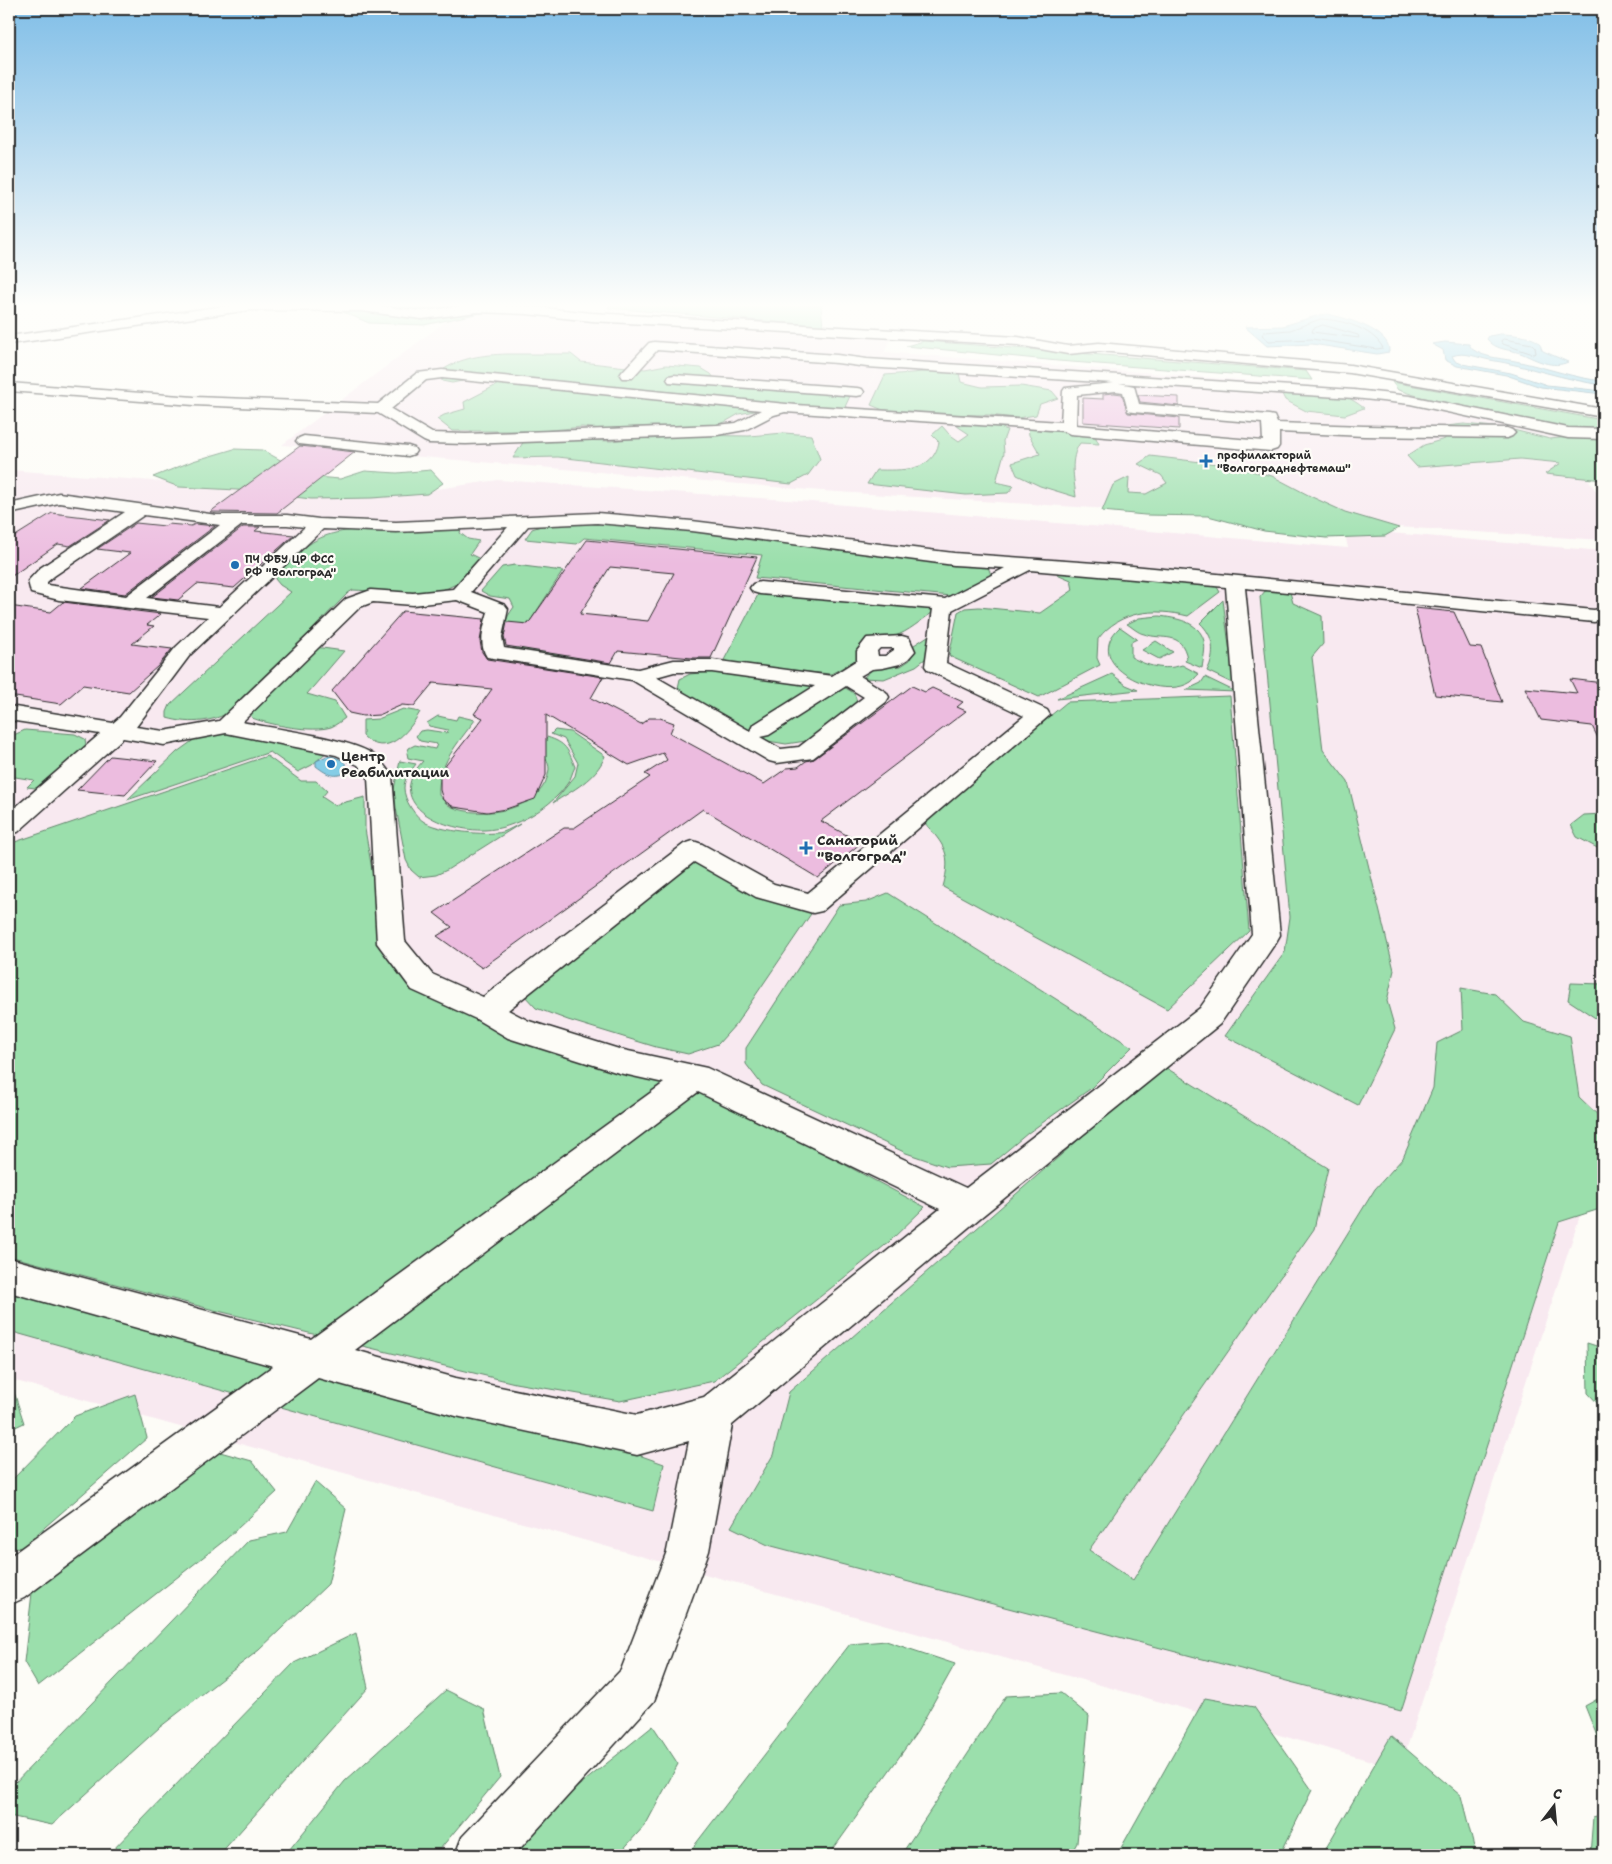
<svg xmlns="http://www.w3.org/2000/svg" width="1612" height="1864" font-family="'Shantell Sans',sans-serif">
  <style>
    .built { fill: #f8e9f0 }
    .green { fill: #9bdfac; stroke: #63856c }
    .water { fill: #85cde6; stroke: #618c9b }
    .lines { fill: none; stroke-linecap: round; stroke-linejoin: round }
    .shore { stroke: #4f6c76; stroke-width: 1 }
    .building { fill: #ecbcdf; stroke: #2b2b2b; fill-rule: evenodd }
    .minor-casing { stroke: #2b2b2b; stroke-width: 3 }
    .minor { fill: #fdfcf7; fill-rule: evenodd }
    .poi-dot { fill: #1f6fb2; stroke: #fdfcf7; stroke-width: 2 }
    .labels { text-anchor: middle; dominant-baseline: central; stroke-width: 4.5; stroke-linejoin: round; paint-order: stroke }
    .far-poi-label { font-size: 11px; font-weight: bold; fill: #2b2b2b; stroke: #fdfcf7; text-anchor: start }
    .poi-label { font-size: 14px; font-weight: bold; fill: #2b2b2b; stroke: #fdfcf7; text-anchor: start }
  </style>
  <rect width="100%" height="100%" fill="#fdfcf7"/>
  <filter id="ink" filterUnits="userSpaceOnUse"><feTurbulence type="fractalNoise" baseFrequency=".02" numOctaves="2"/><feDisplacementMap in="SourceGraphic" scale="10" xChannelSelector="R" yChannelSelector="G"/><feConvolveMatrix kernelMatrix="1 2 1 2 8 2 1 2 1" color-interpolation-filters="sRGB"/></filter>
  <g filter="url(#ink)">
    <!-- built -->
    <path class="built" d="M466,306L893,333L854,420L885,352L1383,391L1558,432L1603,502V540L822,491L282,445Z
      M9,470L326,494L397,495L498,480L788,500L1348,548L1344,529L1603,551V1145L1400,1769L9,1379Z"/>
    <!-- green -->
    <path class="green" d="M349,304H523L424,325L369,323L343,312Z
      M610,304L821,305L823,326L608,308Z
      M924,341L1306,371L1312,380L1058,361L906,346Z
      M507,354H571L581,362L645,369L666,365L701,368L711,374L719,384L850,396L844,409L785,405L739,414L725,422L705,428L653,426L602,429L582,427L542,431H452L437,419L444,415L465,409L464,402L510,378L493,375L452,383L442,381L441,371C462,357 482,355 507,354Z
      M937,371L959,373L961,382L982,387L1021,386L1052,391L1058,398L1040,404L1036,415L1017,418L989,415L924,414L883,410L871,405L885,375Z
      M1392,382L1603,420V430L1574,429L1421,397L1398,390Z
      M1291,386C1321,387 1339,389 1364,408L1345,415L1306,411L1285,400L1282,394Z
      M991,423L1007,430L1003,441L1004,453L996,482L1014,486L1008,493L966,495L867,484L876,470C901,470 933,473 939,442L932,435L942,426L949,434L959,441L969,434L957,426Z
      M1464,424L1505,428L1550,439L1578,436L1603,437V480L1545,474L1561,463L1520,459L1417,467L1407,456L1424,445L1445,439L1446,426Z
      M1028,426L1094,434L1099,444L1080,443C1069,459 1074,478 1076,497L1040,486L1017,475L1012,463L1040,454L1029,435Z
      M784,433L811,435L820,459L808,475L791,484L558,457L513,458L524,441L543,439L611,441L640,438L652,439L678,435L749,436Z
      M234,449L262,450L284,462L280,474L340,479L365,471L397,473L431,470L443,483L427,494L372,498L311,499L237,490L179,487L153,477L193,461Z
      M1150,456L1227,465L1272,476L1312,497L1345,512L1399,528L1385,536L1326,538L1264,531L1208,516L1145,515L1102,511L1113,485L1129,477L1128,493L1146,494L1167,483L1161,475L1138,464Z
      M601,522L712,531L987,564L991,575L951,596L755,578L762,555L584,538L577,544L525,539L532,529L547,524Z
      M363,529L461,530L460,533L468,539L479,541L470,554L480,559C475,565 471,572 465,577C439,603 385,591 353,590L348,593L236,708C217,722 190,725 167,718V712L170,705L291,592L280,585L275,579C278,569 284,565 292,558C316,536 330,532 363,529Z
      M515,565L563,571L517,641L586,650L578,663L512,653L514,648L504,641C503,626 505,619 514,607L510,599L490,596L481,591L502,567Z
      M1061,569L1215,584L1220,592L1188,616C1155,608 1120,610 1098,639L1097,658L1100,665L1039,697L949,656L958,612L965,608L979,607L1040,613L1073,590L1071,580L1057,574Z
      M761,589L933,606L932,613C921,620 908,632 895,636C881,641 870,631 859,648L862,657L831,674L722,664Z
      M1267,589L1290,592L1293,603L1322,616L1323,644L1312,657L1323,750L1348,782L1394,970L1387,1001L1395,1029L1358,1105L1225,1036L1285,952L1290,917L1260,597Z
      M1223,600L1234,684L1207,671C1216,653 1214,636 1200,623Z
      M1159,616C1175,618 1199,621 1204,641C1206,649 1203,660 1202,668L1185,661L1187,658C1181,630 1164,641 1144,634C1138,633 1132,627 1127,624L1139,618Z
      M1120,627L1137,639L1131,642V657C1147,666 1164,671 1182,665L1199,674C1196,676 1194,680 1191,682C1161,702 1078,665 1120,627Z
      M931,634L930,650L925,659L916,666L884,679L863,678L874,668L901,666L910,660L912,652L911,647Z
      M1156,641L1173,652L1159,659L1142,650Z
      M315,647L344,651L307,694L335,702L345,718C341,721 336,725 331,727C312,733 271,725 252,718L250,713Z
      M710,672L843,687C854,692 858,695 856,708L806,741L786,744L768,741L684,697L678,688L680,679L690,674Z
      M1112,674L1126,685L1138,690L1057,699Z
      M1205,677L1236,692L1186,690L1201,683Z
      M1230,696L1249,931L1167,1009L943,887C952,853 945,846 923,821L1067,702Z
      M403,709L420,712C408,733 386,759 363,736V720L378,719Z
      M438,716L456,720L458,716L475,720C458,743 437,765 439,795C442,799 446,804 450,806C481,821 546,810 549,769C549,762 543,753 541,747L547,737C566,743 568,749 575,767C572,772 571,780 567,784C551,808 514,829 485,830C447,832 381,806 423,761L408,758L407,753L409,748L415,745L435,749L437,744L420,741L416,736L420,731L427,730L447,733L448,730L429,726L427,723Z
      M25,730L75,734L85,739L86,745L44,789L27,787L34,780L9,776V737Z
      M555,730L570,732L605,756C596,779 573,790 553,803L575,776L578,763L564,739L551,734Z
      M233,732L329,750L312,765L298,772L270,752L127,800L177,752L195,739Z
      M267,756L301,781H316L327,791L322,797L334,805L365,797V829L378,905L424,988L713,1095L925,1207L889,1242L714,1381L620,1401L515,1383L214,1310L9,1256V844Z
      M400,761L416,764C411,771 404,778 404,788C404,800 415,817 426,823C441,831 486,836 503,832C509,830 515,826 520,824L447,870L436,875L419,877L411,870L406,860L396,808L394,789Z
      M1603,814V851L1577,837L1571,825L1584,815Z
      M693,857L817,905L736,1024L718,1044L688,1054L656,1047L568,1020L536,1008L523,994Z
      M888,893L1132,1047L1090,1089L1028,1133L991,1164L947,1167L906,1153L762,1085L746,1064V1048L839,905L866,902Z
      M1571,983L1603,984V1023L1568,1000Z
      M1461,988L1495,994L1524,1022L1570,1036L1579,1097L1603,1120V1208L1559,1222L1401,1711L768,1545L731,1527L773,1455L789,1392L1163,1066L1328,1168L1314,1229L1089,1550L1133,1580L1375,1189L1403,1158L1433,1088L1437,1043L1463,1030Z
      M9,1290L594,1439L664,1464L653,1511L9,1331Z
      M1587,1343L1603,1348V1409L1588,1393Z
      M9,1389H13L24,1423L9,1430Z
      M135,1394L147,1438L21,1548L9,1546V1483L75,1416Z
      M213,1450L252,1461L277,1492L225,1540L38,1686L24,1662L32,1593Z
      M315,1482L346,1509L328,1584L259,1650L160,1727L52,1825L9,1816V1789L249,1540L287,1532Z
      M356,1633L368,1688L219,1855H108L294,1663Z
      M886,1641L955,1664L917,1732L829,1855H687L850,1644Z
      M446,1690L484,1709L500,1777L435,1855H285L345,1781Z
      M1061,1693L1089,1716L1077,1843L1070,1855H901L1006,1696Z
      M1603,1696V1751L1585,1706Z
      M1205,1698L1254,1707L1312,1790L1280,1855H1117Z
      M653,1726L678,1764L646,1824L618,1855H512L565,1797Z
      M1391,1736L1461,1796L1476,1855H1322Z
      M1603,1814V1855H1590L1593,1817Z"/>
    <!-- water -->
    <path class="water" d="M1328,314C1345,318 1391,330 1389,352L1377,354L1312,344L1267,346L1245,327L1283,326L1319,315Z
      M1500,334C1508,334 1536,336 1540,344C1541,346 1541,349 1543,351L1568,362C1553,369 1536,360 1523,354C1511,349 1496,351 1487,339L1489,336Z
      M1445,342L1469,344L1472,349C1486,359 1504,358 1520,362C1548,368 1574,378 1603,381V385C1565,380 1528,366 1490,360C1478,358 1465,351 1452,356L1455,361L1462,364L1511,373L1547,385L1603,391V394L1541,387L1506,375L1457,366L1445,360L1443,350L1432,344Z
      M327,756C339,757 344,760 350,770C336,779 329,776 316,766V761Z"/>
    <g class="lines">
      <!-- shore -->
      <path class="shore" d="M1321,319C1342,320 1372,328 1383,348L1377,349L1312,339L1269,341L1262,335L1264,332L1290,330Z
        M1323,325L1358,335L1359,338L1312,332L1313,329Z
        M1504,339L1532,344L1535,347L1536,353L1533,354L1503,344L1501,341Z"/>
    </g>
    <!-- building -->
    <path class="building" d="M1114,393L1122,394L1128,413L1179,418V429L1083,422V398L1103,399V394Z
      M1138,395L1179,397V406L1140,402Z
      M300,446L355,452L277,513L210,512Z
      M52,513L110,520L70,546L58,544L9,578V540Z
      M136,523L165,526L168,524L191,526L195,524L215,526L125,594L82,588L130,553L97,549Z
      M243,527H260L255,531L294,535L234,588L197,584L178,600L152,597Z
      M587,540L757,557L711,658H692L618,651L611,663L506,646L504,637L507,622L528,624ZM610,567L674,573L648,621L580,614Z
      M63,602L161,614L147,625L154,626L132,644L172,649L158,666L129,692L83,685L61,704L9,696V606L51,612Z
      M1415,608L1454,612L1470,647L1481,648L1502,702L1435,695Z
      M403,611L484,619L480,641L482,652L487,659L603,677L591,698L641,724L649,718H660L674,723L670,733L764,784L787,768L798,767L806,761L814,759L912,686L925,692L932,688L963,702L957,707L966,711L821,821L861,843L818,878L703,809L482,968L437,936L452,927L434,913L564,828H574L650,777L645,774L667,760L663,753L629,765L546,715V775L535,799L506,809L487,812L454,807L443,800L440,790V777L446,765L483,718L474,714L492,689L433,683L414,706L402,705L379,715L363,716L349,713L332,691Z
      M1570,679L1603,683V748L1592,726L1541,720L1525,688L1577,693Z
      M110,756L157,761L125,795L77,790Z"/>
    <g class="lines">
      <defs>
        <path id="minor" d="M239,304H366L422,311L477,304L527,306L592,313L1018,337L1068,346L1099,343L1350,365L1603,409V417L1350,373L1099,351L1068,354L1018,345L592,321L527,314L477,312L422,319L362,311L250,310L9,344V336Z
          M654,342L837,355L867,359L1354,390L1410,396L1568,428L1603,429V439L1568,438L1410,404L1354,398L1119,383L1134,386L1139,404L1269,415L1274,416L1277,423L1364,426L1507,428L1512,430L1515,433L1512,436L1507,438L1364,436L1279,432V446L1277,449L1271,451L1070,434L1064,431L1024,428L785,412L774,415L745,430L717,435L466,444L429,443L424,441L378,413L194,405L9,391V383L194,397L378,404L417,373L442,370L796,405L1061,422L1063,391L1065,388L1114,383L867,367L837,363L657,350L632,378H622L620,375L622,372L649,343ZM442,378L761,410L736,423L717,425L466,434L432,433L391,409L426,380ZM1116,391L1123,392L1128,411L1133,412L1262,423L1263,441L1076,425L1077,395Z
          M674,375L857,388L862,389L864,392L862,395L857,396L669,382L667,379L669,376Z
          M304,436L408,446L414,448L416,451L414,454L408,456L299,444L296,441L299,438Z
          M59,493L217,515H287L319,519L396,522L597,513L692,521L954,553L1122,565L1594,610L1603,608V620L1594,622L1245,588L1280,935L1276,942L1220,1024L981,1217L732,1425L709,1551L654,1701L514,1855H455L462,1837L621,1670L667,1551L689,1441L637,1455L456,1416L318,1378L24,1598L9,1605V1557L273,1366L9,1292V1258L311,1339L664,1083L619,1073L508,1038L476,1019L412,990L377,943L368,777L358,765L336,755L226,733L164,745L123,738L18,832L9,834V813L100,734L9,720V706L113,723L120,717L176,647L208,617L59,600L31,593L28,581L40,568L125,512L59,503L9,514V504ZM144,515L220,525L126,596L47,585V582L54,576ZM597,523L692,531L954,565L1005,568L945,599L760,582L753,584L750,588L753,592L760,594L933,609L925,666L928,670L1024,716L808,893L774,884L702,844L693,841L684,844L483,997L432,974L405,941L392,776C387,769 381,760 374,755C351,738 274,729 242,722L360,607L373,602L413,605L457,600L488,612C484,626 478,644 487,657L632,680L769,761L777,763L813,758L886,702L889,697L886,692L860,676L872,669L883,668L900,664L908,659L915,651L909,638L902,636L867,638L857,651V660L832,676L712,660H674L638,669L504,648L502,637L508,609L505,605L471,592L528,526ZM242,525H287L305,527L219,607L147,598ZM508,527L453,589L413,593L371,590L346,599L219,721L164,731L136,727L190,655L323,529L396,532ZM1030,570L1226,587L1252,934L1200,1008L966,1188L707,1068L619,1049L529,1021L508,1010L694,862L756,897L813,913L822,911L1050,715L1047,710L946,663L952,610ZM880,648H894V650L885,656H878L877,651ZM674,672H712L815,686L753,725L750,731L656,677ZM846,686L864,697L799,747L781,749L760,737L769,735ZM698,1092L940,1209L704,1397L637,1415L456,1378L355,1350Z"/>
      </defs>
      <!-- minor casing -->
      <use href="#minor" class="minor-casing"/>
      <!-- minor -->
      <use href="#minor" class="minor"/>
    </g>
  </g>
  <!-- sky -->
  <linearGradient id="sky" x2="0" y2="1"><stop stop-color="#80bee7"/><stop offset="0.54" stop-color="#fefefb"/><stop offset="1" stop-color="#fefefb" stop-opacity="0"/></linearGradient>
  <rect width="1612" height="565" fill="url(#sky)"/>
  <!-- markers -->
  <g class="poi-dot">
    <path d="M1203.5 453.5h5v5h5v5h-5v5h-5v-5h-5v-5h5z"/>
    <circle cx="235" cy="565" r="5"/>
    <circle cx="331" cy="764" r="5"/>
    <path d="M803.5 840.5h5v5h5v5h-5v5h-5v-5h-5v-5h5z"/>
  </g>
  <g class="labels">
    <!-- far-poi labels -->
    <g class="far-poi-label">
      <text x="1217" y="455">профилакторий<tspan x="1217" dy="13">"Волгограднефтемаш"</tspan></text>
      <text x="245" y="559">ПЧ ФБУ ЦР ФСС<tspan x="245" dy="13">РФ "Волгоград"</tspan></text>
    </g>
    <!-- poi labels -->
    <g class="poi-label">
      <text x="341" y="756">Центр<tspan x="341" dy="16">Реабилитации</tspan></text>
      <text x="817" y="840">Санаторий<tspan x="817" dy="16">"Волгоград"</tspan></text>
    </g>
  </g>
  <!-- margin -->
  <rect width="1612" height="1864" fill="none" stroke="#fdfcf7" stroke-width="30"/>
  <rect x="15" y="15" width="1582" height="1834" fill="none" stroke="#2b2b2b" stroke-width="2" filter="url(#ink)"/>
  <!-- north arrow -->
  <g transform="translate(1554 1806) rotate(16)" stroke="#fdfcf7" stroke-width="4" paint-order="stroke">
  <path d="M0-4L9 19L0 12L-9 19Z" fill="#2b2b2b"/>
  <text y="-8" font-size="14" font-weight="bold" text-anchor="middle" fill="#2b2b2b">С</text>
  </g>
</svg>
